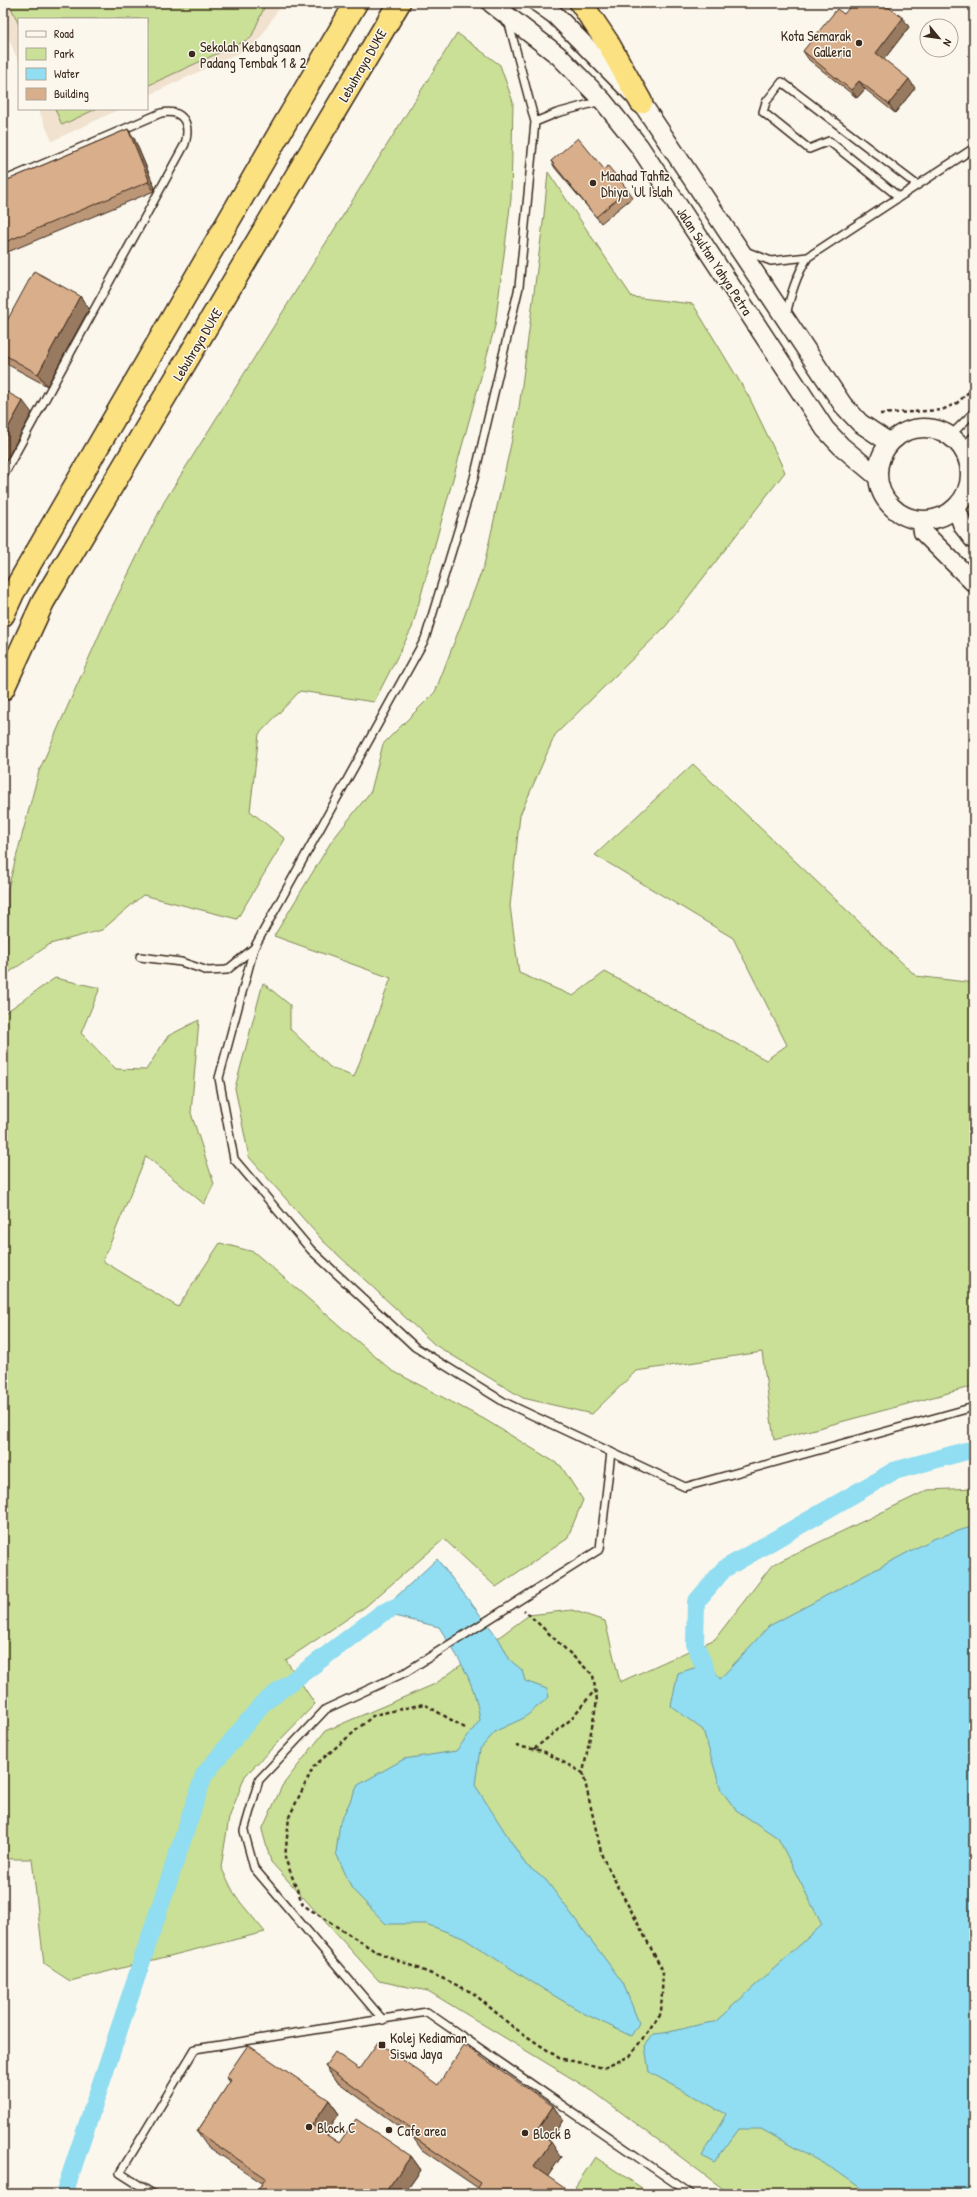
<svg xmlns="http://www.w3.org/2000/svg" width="977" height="2197" font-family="'Patrick Hand',sans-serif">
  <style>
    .built { fill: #f1e1cf }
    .green { fill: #c9e096; stroke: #82855a }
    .water { fill: #91ddf1; stroke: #6f959d }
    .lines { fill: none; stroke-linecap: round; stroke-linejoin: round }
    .canal { stroke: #91ddf1; stroke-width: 18 }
    .lane-casing { stroke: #3b2a1e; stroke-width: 10 }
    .secondary-casing { stroke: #3b2a1e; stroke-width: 21 }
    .highway-casing { stroke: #3b2a1e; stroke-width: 25 }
    .path { stroke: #3b2a1e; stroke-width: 2.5; stroke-dasharray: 4 3; stroke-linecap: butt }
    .lane { stroke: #fbf7ec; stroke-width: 7 }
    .secondary { stroke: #fbf7ec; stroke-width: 18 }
    .highway { stroke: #fbe180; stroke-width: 22 }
    .wall { fill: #bb9677; stroke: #3b2a1e }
    .shaded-wall { fill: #987a61; stroke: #3b2a1e }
    .building { fill: #d9ae8a; stroke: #3b2a1e }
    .poi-dot { fill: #3b2a1e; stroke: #fbf7ec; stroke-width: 1.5 }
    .labels { text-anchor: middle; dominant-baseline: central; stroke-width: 3; stroke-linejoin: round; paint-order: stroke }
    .poi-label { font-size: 14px; fill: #3b2a1e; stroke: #fbf7ec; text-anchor: start }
    .street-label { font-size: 14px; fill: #3b2a1e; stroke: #fbf7ec }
  </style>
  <rect width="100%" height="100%" fill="#fbf7ec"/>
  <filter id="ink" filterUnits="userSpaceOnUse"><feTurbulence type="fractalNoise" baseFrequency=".025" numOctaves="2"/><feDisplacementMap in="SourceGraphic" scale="8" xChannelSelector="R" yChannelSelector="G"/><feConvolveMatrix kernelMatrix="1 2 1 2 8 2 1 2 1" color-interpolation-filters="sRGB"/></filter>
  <g filter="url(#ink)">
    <!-- built -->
    <path class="built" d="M3,3H282L256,45L147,96V19H19V63L3,25Z
      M38,109H120L52,141Z"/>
    <!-- green -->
    <path class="green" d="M9,3H266L251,38L147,86V19H19V25Z
      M457,33L500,65L513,102L511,199L495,326L412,628L374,702L300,691L259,734L250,811L285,839L237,919L143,895L102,930L50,944L7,974L8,888L39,771L108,615L164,502Z
      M55,109H96L62,125Z
      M548,172L632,297L693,304L749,397L785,472L666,626L555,735L520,815L510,906L519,973L573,996L605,972L766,1060L787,1045L733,938L595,855L693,764L916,976L974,983V1386L774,1440L762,1352L636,1371L592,1414L523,1398L435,1345L323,1241L249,1157L235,1088L263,983L290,1005V1029L330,1067L354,1077L391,978L274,936L331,842L371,791L383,744L435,692L484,565L519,408L544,215Z
      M55,978L100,988L81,1033L116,1069L146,1070L168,1036L199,1020L191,1113L214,1184L204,1204L146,1156L103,1261L178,1307L220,1243L254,1252L391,1370L484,1419L561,1466L583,1500L567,1539L496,1587L444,1539L365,1607L286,1660L315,1704L245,1776L229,1818L221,1867L236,1897L265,1932L70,1981L44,1964L32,1859H3V1014Z
      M974,1488V2194H730L594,2092L428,1991L379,1981L271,1862L262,1830L282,1786L325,1731L435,1684L529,1615L572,1610L605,1621L620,1682L715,1639L772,1565L928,1490Z
      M595,2157L651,2194H585L575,2187Z"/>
    <!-- water -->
    <path class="water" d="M974,1526V2194H869L835,2170L761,2129H739L714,2163L702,2156L726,2114L649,2072L645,2046L654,2034C675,2033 694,2024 715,2022L822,1925L778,1838L736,1810L721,1790L703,1730L671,1706L678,1673L710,1663L720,1679L769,1626L933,1539Z
      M437,1559L499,1639L510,1660L522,1670L525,1681L547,1689L549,1697L524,1718L496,1731L480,1749L475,1785L526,1865L546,1880L623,1983L639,2023L631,2036L585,2014L543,1989L463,1938L426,1924H386L352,1889L336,1853L340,1822L358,1785L404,1759L456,1751L480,1720C474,1679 460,1661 439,1627L382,1613L396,1597Z"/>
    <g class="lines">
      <!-- canal -->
      <path class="canal" d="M713,1688L695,1644L696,1602L724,1569L894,1471L966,1451L974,1452
        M64,2194L204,1775L262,1704L382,1613L405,1603"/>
      <defs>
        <path id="lane" d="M508,20L535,122L519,287L474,478L425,639L254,948L219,1078L234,1159L311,1250L415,1347L504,1402L685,1487L974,1407
          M535,122L557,113L601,101
          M3,181L161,113C183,109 191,123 185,144L3,476
          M899,197L829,141L809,149L763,112L766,102L782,82L917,185
          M745,251L771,261L808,257
          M786,315C791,294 796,276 808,257L974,148
          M950,436L974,412
          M962,448L974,436
          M140,957L181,962L208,971L227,970L254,948
          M383,2020L254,1868L244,1831L259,1780L326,1709L406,1672L600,1549L611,1452
          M153,2194L120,2173L195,2049L427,2012L691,2194"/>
        <path id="secondary" d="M491,3L559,56L603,101L639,146L825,429L841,446L878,477
          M538,3L555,15L641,102L843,405L860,423L890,443
          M878 474a46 46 0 1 1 92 0a46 46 0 1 1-92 0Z
          M956,507L963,526L974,540
          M921,520L923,532L974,583"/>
        <path id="highway" d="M581,3L608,43L641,102
          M3,615L13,593L280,132L356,3
          M3,689L43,602L399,3"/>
      </defs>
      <!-- lane casing -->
      <use href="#lane" class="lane-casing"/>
      <!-- secondary casing -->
      <use href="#secondary" class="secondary-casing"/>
      <!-- highway casing -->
      <use href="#highway" class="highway-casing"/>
      <!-- path -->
      <path class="path" d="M880,414L942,410L957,403L974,387
        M465,1728L424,1704L374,1715L314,1766L289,1817L285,1858L303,1905L375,1951L444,1979L473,1993L513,2027L559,2058L604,2068L630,2056L661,2013L663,1971L602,1856L583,1773L597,1701L593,1675L524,1610
        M516,1746L543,1751L583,1773
        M534,1749L570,1720L595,1690"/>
      <!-- lane -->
      <use href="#lane" class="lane"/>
      <!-- secondary -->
      <use href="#secondary" class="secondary"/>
      <!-- highway -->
      <use href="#highway" class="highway"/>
    </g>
    <!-- wall -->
    <path class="wall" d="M844,14L909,27L884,59L915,88L895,113L865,89L857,98L809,60L803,51Z
      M128,129L134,138L155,188L154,191L3,254V182Z
      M551,161L604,169L628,190L633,197L601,223L555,168Z
      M80,296L89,309L47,386L3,362V328Z
      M325,2066L359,2069L438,2085L553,2106L563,2120L549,2141L561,2157L547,2176L478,2188L422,2150L412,2136L335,2080Z
      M226,2077L329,2100L339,2114L325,2134L339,2143L411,2156L421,2170L404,2194H255L262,2183L207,2146L197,2132L230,2082Z"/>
    <!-- shaded-wall -->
    <path class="shaded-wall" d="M903,18L909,27L882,62L876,53Z
      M909,79L915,88L895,113L889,104Z
      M859,81L865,89L857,98L851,90Z
      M128,129L134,138L155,188L154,191L148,182Z
      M80,296L89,309L47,386L38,374Z
      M23,401L32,413L3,466V437Z
      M329,2100L339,2114L322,2139L312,2125Z
      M553,2106L563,2120L546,2146L536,2132Z
      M551,2142L561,2157L544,2182L534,2167Z
      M411,2156L421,2170L404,2194H384Z"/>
    <!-- building -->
    <path class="building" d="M853,3H883L903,18L876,53L909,79L889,104L859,81L851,90L803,51L837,9L844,14Z
      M128,129L149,180L148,182L3,243V182Z
      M578,138L604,169L608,166L628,190L596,217L551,161Z
      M34,271L80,296L38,374L3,354V328Z
      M3,390L23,401L3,437Z
      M378,2042L438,2085L464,2045L553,2106L536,2132L551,2142L534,2167L573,2194H474L481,2183L412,2136L415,2131L325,2066L335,2052L359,2069Z
      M248,2045L329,2100L312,2125L339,2143L356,2119L411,2156L384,2194H255L266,2178L197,2132L231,2080L226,2077Z"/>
  </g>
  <!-- markers -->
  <g class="poi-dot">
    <circle cx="859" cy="43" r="4"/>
    <circle cx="192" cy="54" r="4"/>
    <circle cx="593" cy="183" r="4"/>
    <rect x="378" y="2041" width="8" height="8" rx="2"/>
    <circle cx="309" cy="2127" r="4"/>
    <circle cx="389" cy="2130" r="4"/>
    <circle cx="525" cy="2133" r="4"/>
  </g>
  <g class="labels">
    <!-- poi labels -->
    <g class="poi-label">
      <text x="851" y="35" text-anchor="end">Kota Semarak<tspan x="851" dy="16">Galleria</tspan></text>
      <text x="200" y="46">Sekolah Kebangsaan<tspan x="200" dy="16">Padang Tembak 1 &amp; 2</tspan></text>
      <text x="601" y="175">Maahad Tahfiz<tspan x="601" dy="16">Dhiya ‘Ul Islah</tspan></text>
      <text x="390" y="2037">Kolej Kediaman<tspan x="390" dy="16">Siswa Jaya</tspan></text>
      <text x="317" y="2127">Block C</text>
      <text x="397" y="2130">Cafe area</text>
      <text x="533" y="2133">Block B</text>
    </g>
    <!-- street labels -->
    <g class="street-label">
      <text transform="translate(362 65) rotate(-60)">Lebuhraya DUKE</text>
      <text transform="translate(715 261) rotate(57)">Jalan Sultan Yahya Petra</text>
      <text transform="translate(197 344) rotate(-59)">Lebuhraya DUKE</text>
    </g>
  </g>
  <!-- margin -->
  <rect width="977" height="2197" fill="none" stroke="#fbf7ec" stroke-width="16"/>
  <rect x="8" y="8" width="961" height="2181" fill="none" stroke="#3b2a1e" stroke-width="1.5" filter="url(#ink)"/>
  <!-- legend -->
  <rect x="18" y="18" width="130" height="92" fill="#fbf7ec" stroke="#aea59a"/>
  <rect x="26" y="31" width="20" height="6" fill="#fbf7ec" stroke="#aea59a"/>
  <text x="54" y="38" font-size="12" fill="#3b2a1e">Road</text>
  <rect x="26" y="48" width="20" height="12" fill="#c9e096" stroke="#aea59a"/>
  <text x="54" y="58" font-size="12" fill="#3b2a1e">Park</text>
  <rect x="26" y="68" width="20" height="12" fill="#91ddf1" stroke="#aea59a"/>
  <text x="54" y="78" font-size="12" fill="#3b2a1e">Water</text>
  <rect x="26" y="88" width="20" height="12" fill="#d9ae8a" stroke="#aea59a"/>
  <text x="54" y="98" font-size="12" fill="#3b2a1e">Building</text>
  <!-- north arrow -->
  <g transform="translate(939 38) rotate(119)"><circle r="19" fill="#fbf7ec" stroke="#aea59a"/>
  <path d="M0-3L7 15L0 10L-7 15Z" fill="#3b2a1e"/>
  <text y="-6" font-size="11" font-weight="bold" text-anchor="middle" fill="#3b2a1e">N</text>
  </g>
</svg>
